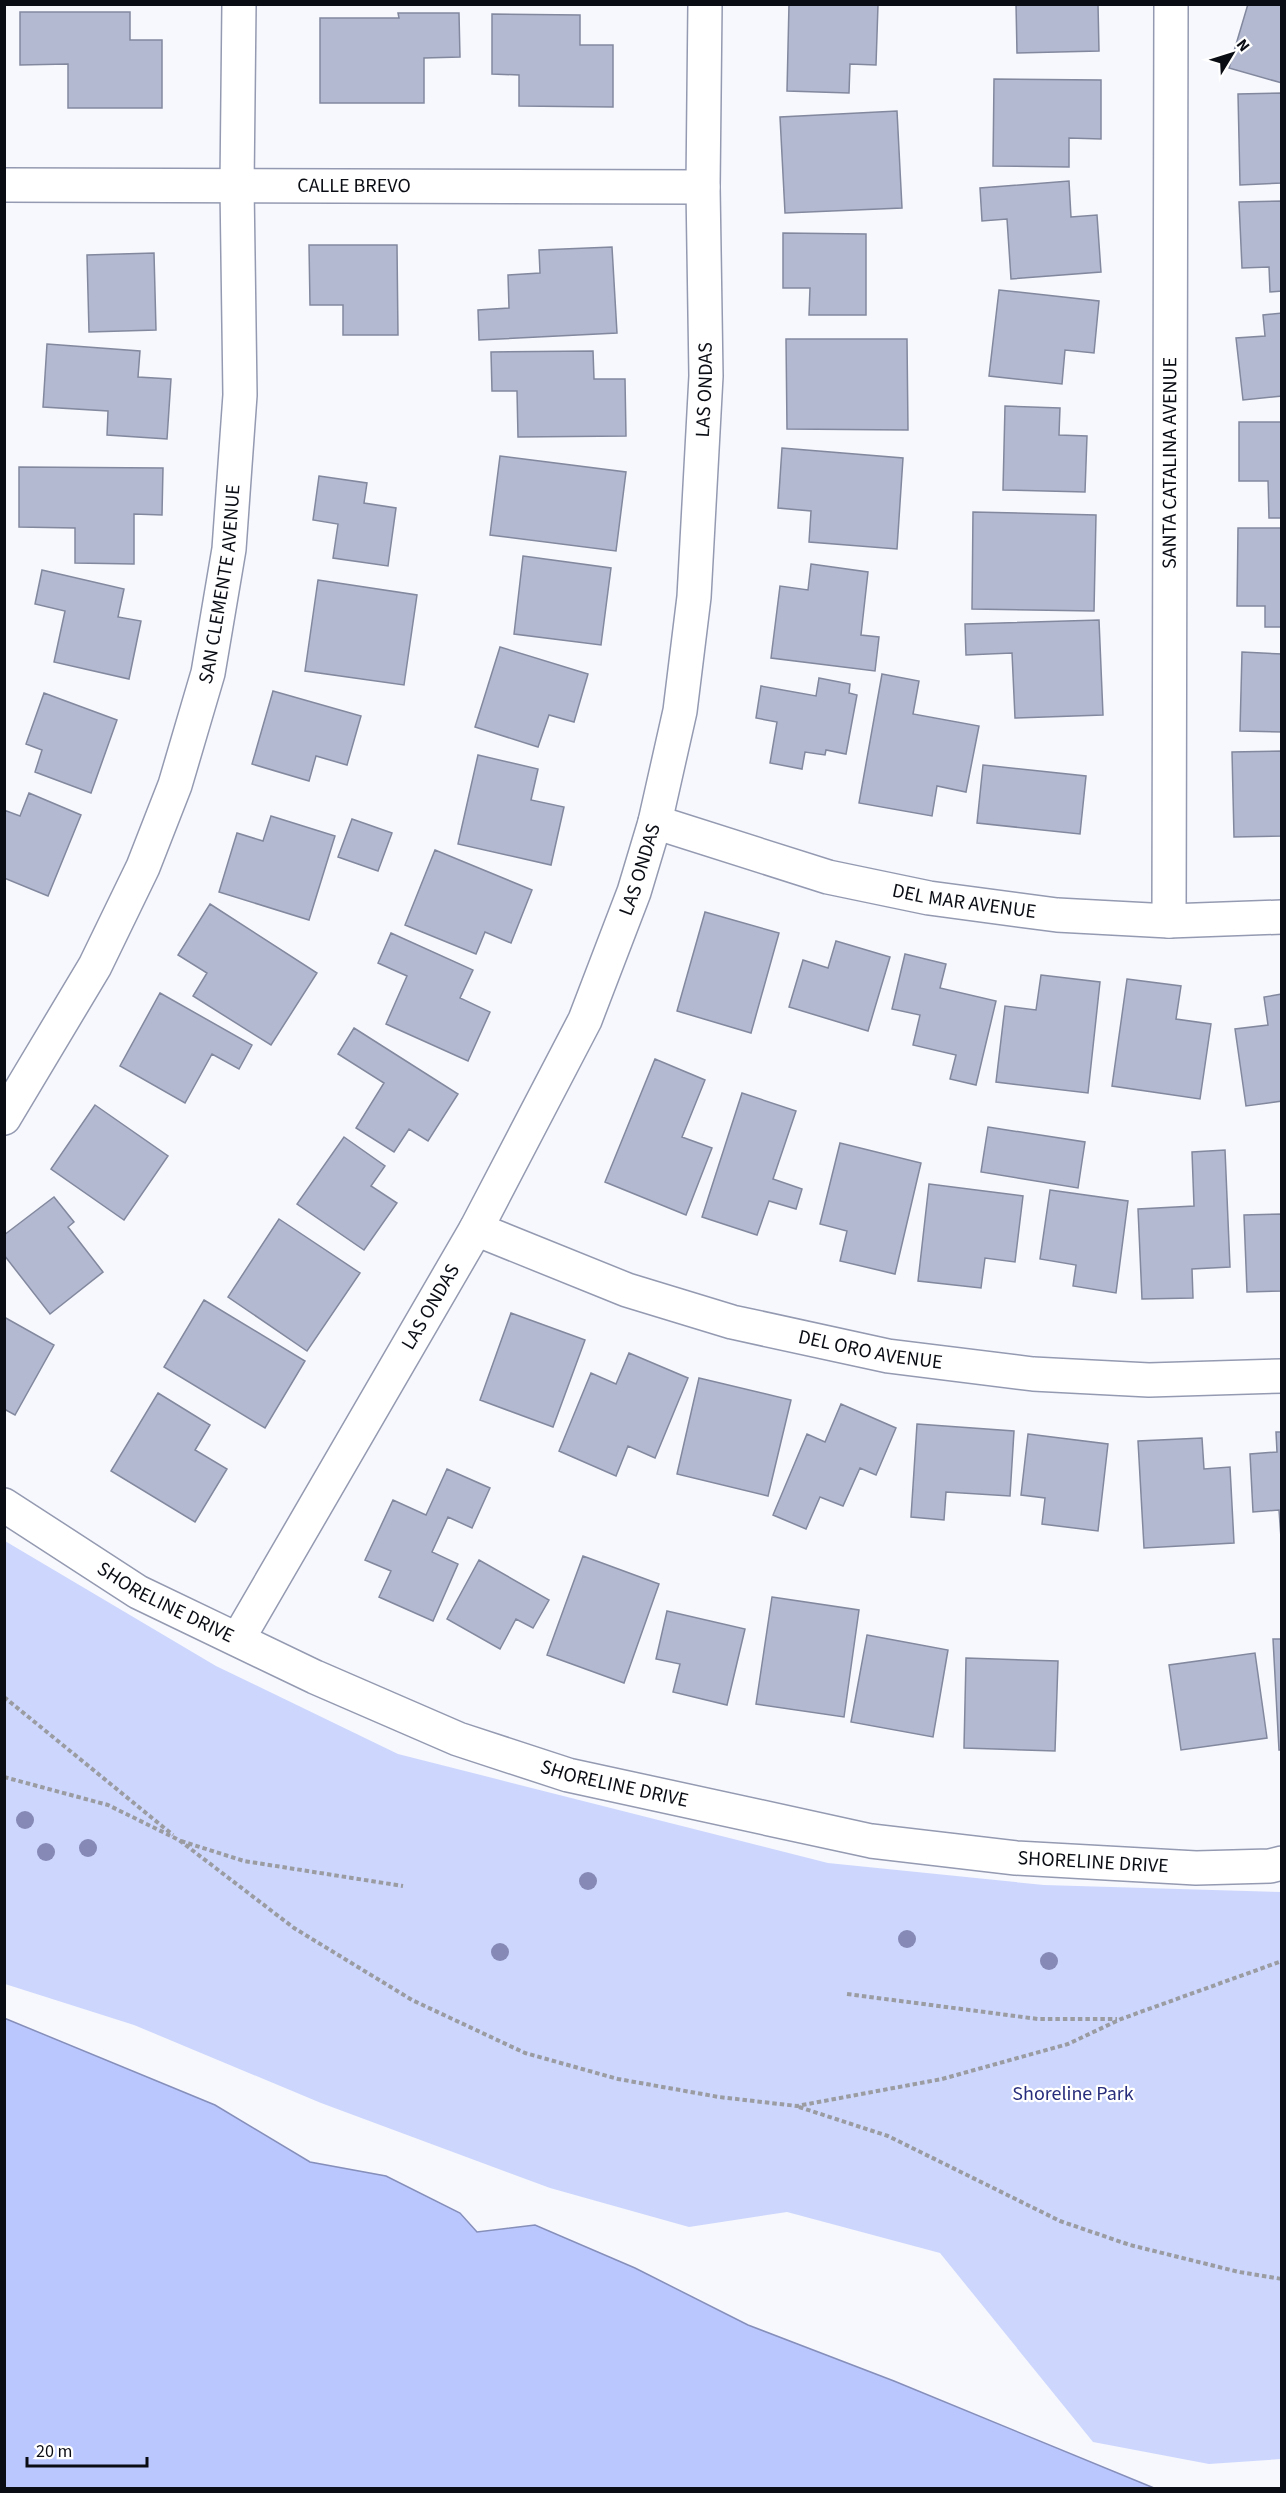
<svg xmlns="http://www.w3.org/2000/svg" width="1286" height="2493" font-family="'Source Sans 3',sans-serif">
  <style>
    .green { fill: #cdd7fd }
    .water { fill: #bac7ff; stroke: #868fb9; stroke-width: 1.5 }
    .building { fill: #b3b9d0; stroke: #82889e; stroke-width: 1.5 }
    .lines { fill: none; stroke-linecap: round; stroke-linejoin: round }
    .minor-casing { stroke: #949ab1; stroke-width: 36 }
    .major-casing { stroke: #949ab1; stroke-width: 36 }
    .path { stroke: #9a9ca2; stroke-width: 4; stroke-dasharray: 4.5 3; stroke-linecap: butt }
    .minor { stroke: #fff; stroke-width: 33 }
    .major { stroke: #fff; stroke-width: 33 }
    .tree { fill: #8689b6 }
    .labels { text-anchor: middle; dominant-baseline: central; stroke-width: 4.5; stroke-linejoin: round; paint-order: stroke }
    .street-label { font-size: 20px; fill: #0b0d15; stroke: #fff }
    .park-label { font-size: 20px; fill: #292e7c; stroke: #fff }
  </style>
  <rect width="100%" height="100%" fill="#f7f8fd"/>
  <!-- green -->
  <path class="green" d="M5,1541L216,1666L398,1754L828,1863L1044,1885L1281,1892V2459L1209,2464L1093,2442L940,2253L787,2212L689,2227L550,2188L321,2103L134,2025L5,1984Z"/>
  <!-- water -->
  <path class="water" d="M4,2018L215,2105L310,2162L386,2176L460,2213L477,2232L535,2225L635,2268L748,2325L894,2381L1154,2488H5Z"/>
  <!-- building -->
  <path class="building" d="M789,4L878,5L876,65L850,64L849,93L787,91Z
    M1016,4H1098L1099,51L1017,53Z
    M1248,4H1282V83L1229,68Z
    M20,12H130V40H162V108H68V64L20,65Z
    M398,13H459L460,57L424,58V103H320V18H399Z
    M492,14L580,15V45H613V107L519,106V75L492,74Z
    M994,79L1101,80V139L1069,138V167L993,166Z
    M1282,93V183L1240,185L1238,94Z
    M897,111L902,208L785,213L780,117Z
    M1069,181L1071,217L1097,215L1101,272L1011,279L1007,219L982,221L980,188Z
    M1282,201V291L1270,292L1269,267L1242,268L1239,202Z
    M783,233L866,234V315H809L810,288H783Z
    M309,245H397L398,335H343V305H310Z
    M612,247L617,333L479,340L478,310L509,308L508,275L540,273L539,250Z
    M154,253L156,330L89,332L87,255Z
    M999,290L1099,301L1094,353L1065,350L1062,384L989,376Z
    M1282,313V396L1243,400L1236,338L1265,336L1263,315Z
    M786,339H907L908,430L787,429Z
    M47,344L140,351L138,377L171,379L167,439L107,435L108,411L43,407Z
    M593,351L594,379H625L626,436L518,437L517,391H492L491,352Z
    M1005,406L1060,408L1059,435L1087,436L1085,492L1003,490Z
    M1239,422H1282V518H1269L1268,481H1239Z
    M782,448L903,458L897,549L809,542L811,511L778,508Z
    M500,456L626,472L616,551L490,535Z
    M19,467L163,468L162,515L134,514V564L75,563V528L19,527Z
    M319,476L367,483L364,503L396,508L388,566L333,558L338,524L313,520Z
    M973,512L1096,515L1094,611L972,609Z
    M1238,528H1282V627H1265V606H1237Z
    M523,556L611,568L601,645L514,634Z
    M811,564L868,572L861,635L879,637L875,671L771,658L780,586L808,590Z
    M42,570L124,589L118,617L141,621L129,679L54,662L65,611L35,604Z
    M318,580L417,595L404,685L305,671Z
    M1099,620L1103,715L1015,718L1012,653L966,655L965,624Z
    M500,647L588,674L574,722L549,715L538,747L475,727Z
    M1242,652L1282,654V732L1240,731Z
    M882,674L919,681L913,714L979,726L966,792L937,786L932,816L859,803Z
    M819,678L850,684L849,693L857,695L846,754L826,750L825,755L805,752L802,769L770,763L777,722L756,718L761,686L816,696Z
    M273,691L361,716L347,765L316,756L309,781L252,764Z
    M44,693L117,720L91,793L35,772L42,750L26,744Z
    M1282,751V836L1234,837L1232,752Z
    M478,755L538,769L531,800L564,807L551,865L458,844Z
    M983,765L1086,776L1080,834L977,823Z
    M29,793L81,815L48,896L4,878V810L20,816Z
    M271,816L335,836L309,920L219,892L237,833L263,841Z
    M352,819L392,833L378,871L338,857Z
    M435,850L532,890L511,943L485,932L476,954L405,925Z
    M210,904L317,973L271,1045L193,996L207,973L178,955Z
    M705,912L779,933L751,1033L677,1011Z
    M391,933L473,970L460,998L490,1012L468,1061L386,1024L407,976L378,963Z
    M836,941L890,957L868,1031L789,1007L803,960L828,968Z
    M905,954L946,964L940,988L996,1001L976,1085L950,1079L956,1055L913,1045L920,1015L892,1009Z
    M1041,975L1100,982L1088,1093L996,1082L1005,1006L1036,1010Z
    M1127,979L1181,986L1176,1019L1211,1024L1200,1099L1112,1086Z
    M160,993L252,1045L239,1069L212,1054L185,1103L120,1066Z
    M1282,994V1101L1246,1106L1235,1029L1268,1025L1264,997Z
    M354,1028L458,1094L428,1141L409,1129L394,1152L356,1128L384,1083L338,1054Z
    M655,1059L705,1080L682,1137L712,1148L686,1215L605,1182Z
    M742,1093L796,1111L773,1179L802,1189L796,1209L769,1201L757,1235L702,1217Z
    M95,1105L168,1156L124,1220L51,1169Z
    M988,1127L1085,1142L1078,1188L981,1172Z
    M344,1137L385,1166L371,1186L397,1203L364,1250L297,1204Z
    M840,1143L921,1163L895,1274L840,1261L847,1231L820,1224Z
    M1225,1150L1230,1267L1192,1269L1193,1298L1142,1299L1138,1209L1194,1206L1192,1152Z
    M929,1184L1023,1196L1015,1262L985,1258L981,1288L918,1281Z
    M1050,1190L1128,1201L1116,1293L1073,1286L1076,1265L1040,1259Z
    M54,1197L74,1222L68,1227L103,1272L50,1314L4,1255V1235Z
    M1282,1214V1291L1247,1292L1244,1215Z
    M279,1219L360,1273L307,1351L228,1297Z
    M204,1300L305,1361L265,1428L164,1367Z
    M511,1313L585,1340L553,1427L480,1400Z
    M4,1317L54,1345L15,1415L4,1409Z
    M629,1353L688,1378L655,1458L628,1446L616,1476L559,1451L591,1373L616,1384Z
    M699,1378L791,1400L768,1496L677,1474Z
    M158,1393L210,1425L195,1450L227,1469L195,1522L111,1471Z
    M841,1404L896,1428L876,1475L860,1468L843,1506L820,1497L806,1529L773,1515L807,1434L825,1442Z
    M917,1424L1014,1431L1010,1496L946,1492L944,1520L911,1517Z
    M1276,1432H1282L1281,1538L1279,1510L1253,1512L1250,1454L1277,1452Z
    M1028,1434L1108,1444L1098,1531L1042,1524L1045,1498L1021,1495Z
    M1202,1438L1204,1469L1230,1467L1234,1543L1144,1548L1138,1441Z
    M447,1469L490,1488L472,1528L448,1517L432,1552L458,1564L433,1621L379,1597L391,1571L365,1560L393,1500L426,1515Z
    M583,1556L659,1584L624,1683L547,1655Z
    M479,1560L549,1600L533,1628L516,1619L500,1649L447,1619Z
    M772,1597L859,1610L844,1717L756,1704Z
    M667,1611L745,1629L727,1705L673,1692L680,1664L656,1659Z
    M867,1635L948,1650L933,1737L851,1722Z
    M1273,1639H1282V1750H1279Z
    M1255,1653L1267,1738L1181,1750L1169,1665Z
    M966,1658L1058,1661L1055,1751L964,1748Z"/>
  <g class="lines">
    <defs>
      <g id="minor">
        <path id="s1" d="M4,185L703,187"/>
        <path id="s2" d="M655,822L828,877L929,898L1057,915L1169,921L1282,917"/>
        <path id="s3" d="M1169,921L1171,4"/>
        <path id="s4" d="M4,1118L95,966L143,867L175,785L208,673L229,549L240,395L237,186L239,4"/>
        <path id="s5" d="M476,1229L627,1290L732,1322L888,1356L1033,1374L1149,1380L1282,1376"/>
        <path id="s6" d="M238,1639L476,1229L585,1020L634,892L655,822L680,711L694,597L706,376L703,187L705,4"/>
      </g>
      <g id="major">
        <path id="s7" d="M4,1505L138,1592L315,1677L458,1739L568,1775L871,1841L1016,1858L1196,1868L1270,1866L1282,1863"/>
      </g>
    </defs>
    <!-- minor casing -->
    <use href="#minor" class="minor-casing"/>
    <!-- major casing -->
    <use href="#major" class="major-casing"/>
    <!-- path -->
    <path class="path" d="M4,1697L173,1835
      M4,1777L108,1805L179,1840L294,1928L412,2000L525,2053L618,2079L719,2097L797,2106L942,2079L1068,2044L1121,2019L1282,1961
      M181,1841L244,1861L403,1886
      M847,1994L1038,2019H1117
      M799,2107L888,2136L1060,2221L1130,2245L1239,2272L1282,2279"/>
    <!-- minor -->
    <use href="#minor" class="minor"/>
    <!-- major -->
    <use href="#major" class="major"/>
  </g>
  <!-- trees -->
  <g class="tree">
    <circle cx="25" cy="1820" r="9"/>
    <circle cx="88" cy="1848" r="9"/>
    <circle cx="46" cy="1852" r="9"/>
    <circle cx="588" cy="1881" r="9"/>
    <circle cx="907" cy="1939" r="9"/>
    <circle cx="500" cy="1952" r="9"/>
    <circle cx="1049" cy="1961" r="9"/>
  </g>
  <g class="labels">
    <!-- street labels -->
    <g class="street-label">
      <text stroke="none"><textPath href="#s1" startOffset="350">CALLE BREVO</textPath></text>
      <text stroke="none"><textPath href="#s6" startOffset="1356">LAS ONDAS</textPath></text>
      <text stroke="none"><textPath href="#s3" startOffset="458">SANTA CATALINA AVENUE</textPath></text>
      <text stroke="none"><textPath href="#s4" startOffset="582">SAN CLEMENTE AVENUE</textPath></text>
      <text stroke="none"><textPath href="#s6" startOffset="870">LAS ONDAS</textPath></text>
      <text stroke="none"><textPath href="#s2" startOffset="320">DEL MAR AVENUE</textPath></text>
      <text stroke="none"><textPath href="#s6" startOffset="384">LAS ONDAS</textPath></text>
      <text stroke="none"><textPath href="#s5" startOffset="414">DEL ORO AVENUE</textPath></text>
      <text stroke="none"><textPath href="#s7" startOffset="189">SHORELINE DRIVE</textPath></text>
      <text stroke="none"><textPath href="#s7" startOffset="675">SHORELINE DRIVE</textPath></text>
      <text stroke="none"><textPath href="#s7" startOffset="1161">SHORELINE DRIVE</textPath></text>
    </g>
    <!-- park labels -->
    <g class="park-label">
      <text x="1073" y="2094">Shoreline Park</text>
    </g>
  </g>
  <!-- border -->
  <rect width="1286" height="2493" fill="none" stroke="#0b0d15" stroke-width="12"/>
  <!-- north arrow -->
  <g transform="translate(1232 54) rotate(52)" stroke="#ffffff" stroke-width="4.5" paint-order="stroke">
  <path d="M0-4.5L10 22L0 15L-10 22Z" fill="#0b0d15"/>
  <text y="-9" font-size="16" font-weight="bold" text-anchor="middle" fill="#0b0d15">N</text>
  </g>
  <!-- scale -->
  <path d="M27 2457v9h120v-9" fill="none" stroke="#0b0d15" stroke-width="3"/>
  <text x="36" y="2457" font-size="18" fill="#0b0d15" stroke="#ffffff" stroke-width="4.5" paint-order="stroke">20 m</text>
</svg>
